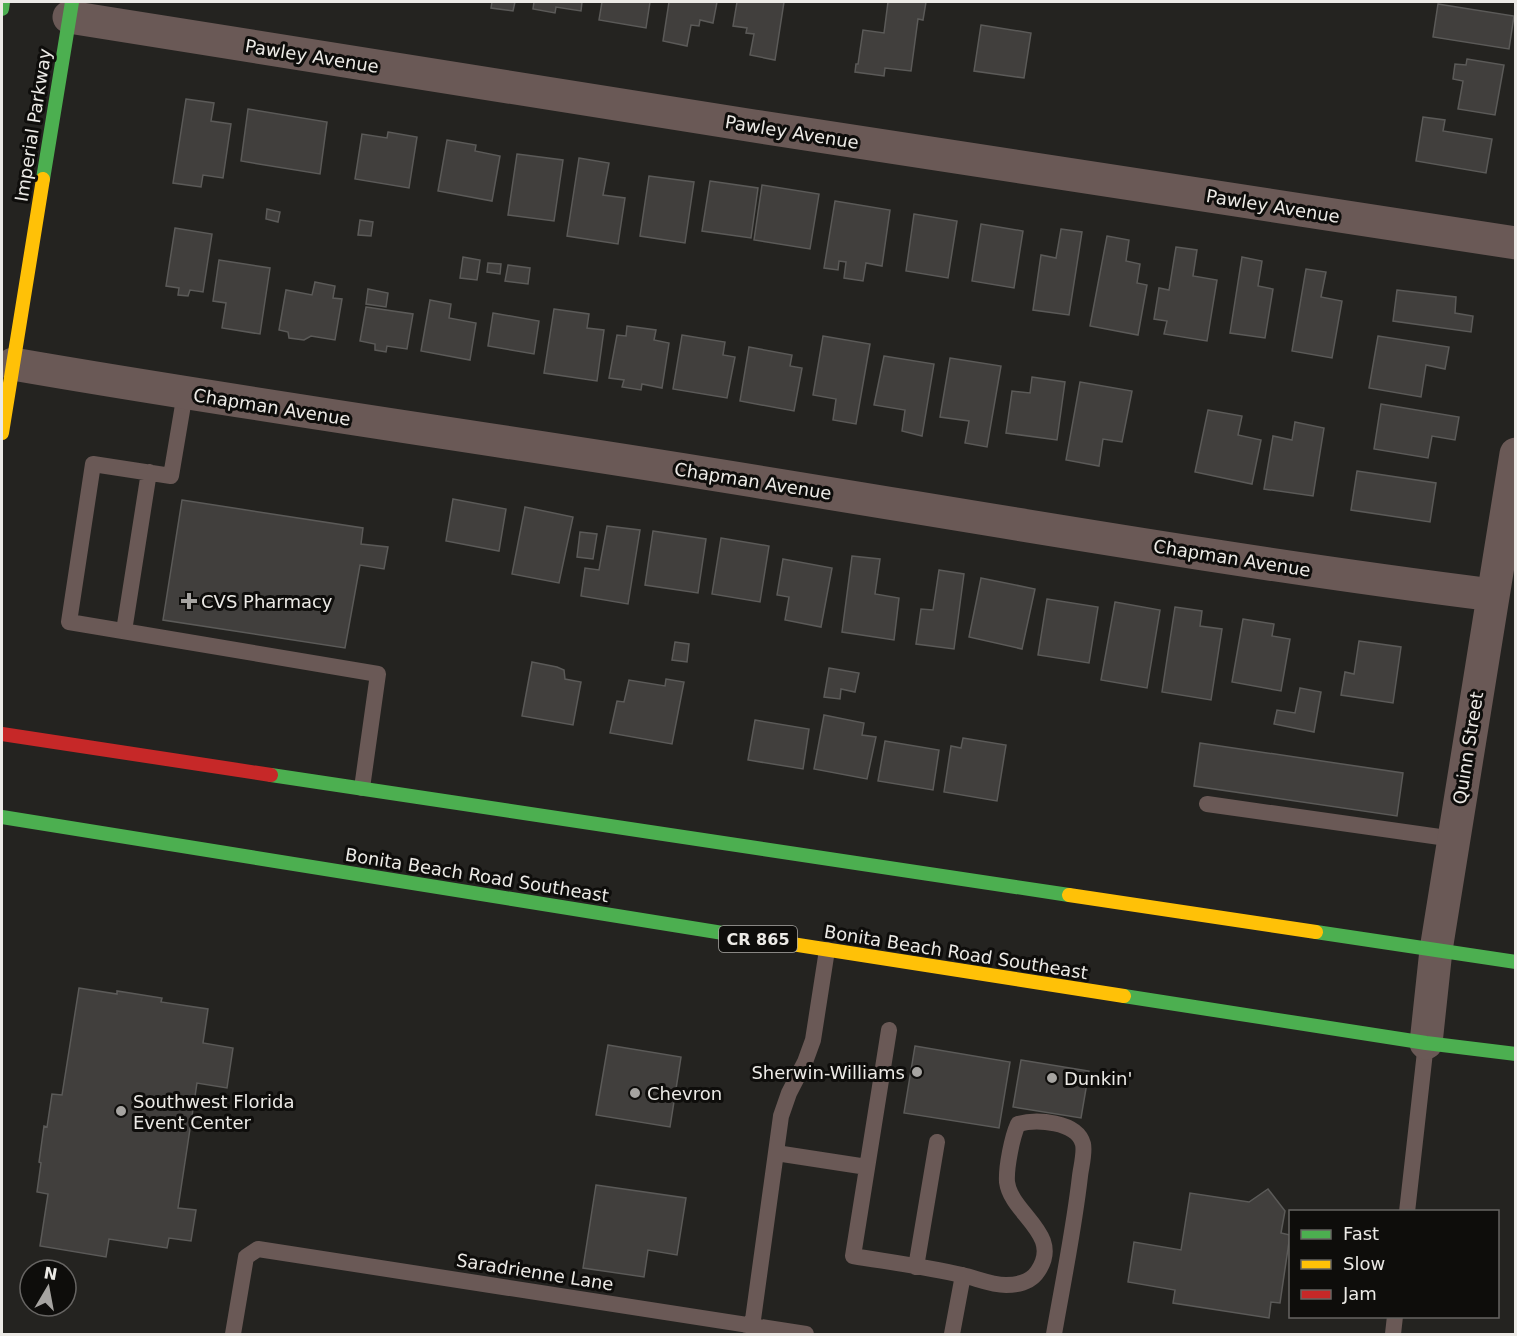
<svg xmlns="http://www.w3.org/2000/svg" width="1517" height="1336" font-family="'DejaVu Sans',sans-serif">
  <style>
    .building { fill: #413f3d; stroke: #5b5a58; stroke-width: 1.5 }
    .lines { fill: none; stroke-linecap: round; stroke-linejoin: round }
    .lane { stroke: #6a5956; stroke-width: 16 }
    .street { stroke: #6a5956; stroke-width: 33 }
    .fast { stroke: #4caf50; stroke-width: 14 }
    .slow { stroke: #ffc107; stroke-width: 14 }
    .jam { stroke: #c62828; stroke-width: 14 }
    .poi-dot { fill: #a6a4a1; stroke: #0e0d0b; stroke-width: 2 }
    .labels { text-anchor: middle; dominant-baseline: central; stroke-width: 6; stroke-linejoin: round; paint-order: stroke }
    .shield { fill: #0e0d0b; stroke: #a9a8a4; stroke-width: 1.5 }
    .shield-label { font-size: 16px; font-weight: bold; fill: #eceae6 }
    .street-label { font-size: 18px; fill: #eceae6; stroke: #0e0d0b }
    .poi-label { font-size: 18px; fill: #eceae6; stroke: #0e0d0b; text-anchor: start }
  </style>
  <rect width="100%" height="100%" fill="#242320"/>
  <!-- building -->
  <path class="building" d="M486,2H515L513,11L491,8L492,2Z
    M534,2H582L581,11L556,7L555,13L533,9Z
    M602,2H650L646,28L599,20Z
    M669,2H717L713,23L700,20L699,26L691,25L687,46L663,41Z
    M737,2H784L775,60L750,55L754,34L746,33L747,28L733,26Z
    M888,2H926L923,20L918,19L911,71L885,68L884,76L855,72L856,64H858L863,30L884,33Z
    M1438,4L1514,16L1509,49L1433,37Z
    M981,25L1031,33L1024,78L974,71Z
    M1467,59L1504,65L1495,115L1458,109L1463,81L1453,79L1455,64L1466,65Z
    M186,99L214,103L211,121L231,124L223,178L203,175L201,187L173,183Z
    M248,109L327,122L320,174L241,161Z
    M1423,117L1445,120L1443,131L1492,139L1486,173L1416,161Z
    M388,132L417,137L409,188L355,179L362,134L387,138Z
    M447,140L476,145L475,151L500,156L492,201L438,191Z
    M517,154L563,160L554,221L508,215Z
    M579,158L609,163L603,195L625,198L618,244L567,236Z
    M649,176L694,182L685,243L640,236Z
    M710,181L758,188L751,238L702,231Z
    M762,185L819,194L810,249L754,240Z
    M835,201L890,210L882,266L866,263L863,281L844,278L846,262L839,261L838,270L824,268Z
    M267,209L280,212L278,222L266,219Z
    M914,214L957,221L948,278L906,271Z
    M360,220L373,222L371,236L358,235Z
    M981,224L1023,231L1014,288L972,281Z
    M175,228L212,234L203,292L190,290L188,296L178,295L179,288L166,286Z
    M1061,229L1082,232L1069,315L1033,310L1041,255L1056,258Z
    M1107,236L1129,240L1126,261L1140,264L1137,283L1147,285L1138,335L1090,326Z
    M1176,247L1197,250L1193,276L1217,280L1207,341L1164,334L1167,321L1154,319L1159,288L1169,290Z
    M463,257L480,260L477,280L460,278Z
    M1242,257L1262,261L1258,286L1273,289L1265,338L1230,333Z
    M219,260L270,268L260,334L222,328L226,303L213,301Z
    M488,263L501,264L500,274L487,272Z
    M508,265L530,268L528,284L505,281Z
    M1306,269L1326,272L1321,297L1342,301L1332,358L1292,351Z
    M315,282L335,286L333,298L342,299L335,340L311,336L304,340L289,338L288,332L279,330L286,290L312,295Z
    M368,289L388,293L386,307L366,304Z
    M1397,290L1456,297L1455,313L1473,316L1471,332L1393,321Z
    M430,300L451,304L449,318L476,323L470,360L421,351Z
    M366,307L413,314L407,349L387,346L386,352L375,350V344L360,341Z
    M554,309L589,314L587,328L604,330L597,381L544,373Z
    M493,313L539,321L534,354L488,346Z
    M627,326L656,330L654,340L669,343L662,388L642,384L641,390L622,387L624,380L609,378L617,335L626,336Z
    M682,335L725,342L723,355L735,357L727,398L673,389Z
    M823,336L870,344L856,424L833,420L836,399L813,395Z
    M1378,336L1449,347L1445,369L1426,365L1421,397L1369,388Z
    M749,347L792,355L790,366L802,368L794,411L740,401Z
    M884,356L934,364L922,436L902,431L905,410L874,405Z
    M950,358L1001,366L987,447L965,443L969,421L940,417Z
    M1032,377L1065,382L1057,440L1006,433L1012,391L1030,393Z
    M1080,382L1132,391L1122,442L1103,439L1099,466L1066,460Z
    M1381,404L1459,417L1455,440L1432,436L1428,458L1374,449Z
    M1208,410L1242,416L1238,435L1261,440L1252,484L1195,472Z
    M1295,422L1324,428L1313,496L1264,489L1273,436L1292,440Z
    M1357,471L1436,483L1430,522L1351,510Z
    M453,499L506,509L499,551L446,541Z
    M182,500L363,528L361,544L388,547L384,569L360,565L345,648L163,620Z
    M525,507L573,517L559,583L512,574Z
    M607,526L640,530L628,604L581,596L585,568L599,570Z
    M653,531L706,539L698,593L645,585Z
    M580,532L597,534L593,559L577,557Z
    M721,538L769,546L760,602L712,594Z
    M852,556L880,559L875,594L899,598L894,640L842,632Z
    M783,559L832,568L821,627L785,620L789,597L777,595Z
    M939,570L964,574L954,649L916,644L921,609L933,610Z
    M981,578L1035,589L1022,649L969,637Z
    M1047,599L1098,607L1089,663L1038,655Z
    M1115,602L1160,610L1147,688L1101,680Z
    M1175,607L1202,611L1200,626L1222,629L1211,700L1162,692Z
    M1243,619L1274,624L1272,636L1290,639L1281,691L1232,682Z
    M1359,641L1401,647L1393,703L1341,695L1345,672L1354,674Z
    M675,642L689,644L687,662L672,660Z
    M532,662L557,667L564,670L565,679L581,682L573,725L522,716Z
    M829,668L859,673L855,692L841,689L840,699L824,697Z
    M666,679L684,682L672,744L610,733L617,701L624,702L629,680L665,686Z
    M1300,688L1321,692L1314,732L1274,724L1277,710L1295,713Z
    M824,715L864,723L862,735L876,737L867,779L814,769Z
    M755,720L809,729L803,769L748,760Z
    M963,738L1006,745L997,801L944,792L951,746L961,748Z
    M885,741L939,750L933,790L878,781Z
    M1200,743L1403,773L1397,816L1194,786Z
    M79,988L117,994V991L162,998L161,1002L208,1009L203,1043L233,1048L227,1088L197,1083L178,1208L196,1210L191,1241L169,1238L167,1248L109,1239L106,1257L40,1246L48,1194L37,1192L41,1163L39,1162L44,1126L47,1127L52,1094L62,1095Z
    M608,1045L681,1057L670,1127L596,1115Z
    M915,1046L1010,1062L999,1128L904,1113Z
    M1021,1060L1089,1071L1081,1118L1013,1107Z
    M596,1185L686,1198L677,1255L648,1250L644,1277L583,1268Z
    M1268,1189L1285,1211L1281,1233L1290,1235L1280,1303L1271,1302L1269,1318L1173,1303L1175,1290L1128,1282L1134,1242L1181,1250L1190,1193L1249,1202Z"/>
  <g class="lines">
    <!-- lane -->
    <path class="lane" d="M185,393L171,476L93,464L69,622L378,674L362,788
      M124,631L149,472
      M1207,804L1454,839
      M889,1030L853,1256C889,1262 926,1267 962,1275C976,1278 991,1285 1006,1285C1018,1285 1031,1282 1038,1271C1063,1234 1011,1214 1007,1182C1006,1168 1012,1137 1018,1124C1036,1119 1077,1121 1083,1144C1085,1153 1081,1167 1080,1176C1074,1229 1063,1282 1054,1334
      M776,1153L867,1167
      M1407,1212L1426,1043
      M916,1267L937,1142
      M233,1334L246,1257L258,1249L806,1334
      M751,1334L781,1116L789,1093L805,1062L813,1040L827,950
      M952,1334L963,1275
      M1393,1334L1395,1316"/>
    <!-- street -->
    <path class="street" d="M69,17L754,126L1516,243
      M13,364C243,404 474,436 704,473C967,515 1229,562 1493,595
      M1426,1043L1436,950L1516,454"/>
    <!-- fast -->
    <path class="fast" d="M2,9L3,2
      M43,179L72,2
      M271,775L1069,895
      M2,817L779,942
      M1316,932L1516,962
      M1124,996L1426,1043L1516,1054"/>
    <!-- slow -->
    <path class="slow" d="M2,433L43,179
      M1069,895L1316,932
      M779,942L1124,996"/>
    <!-- jam -->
    <path class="jam" d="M2,734L271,775"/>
  </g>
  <!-- markers -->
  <g class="poi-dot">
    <path d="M186 592h6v6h6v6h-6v6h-6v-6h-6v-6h6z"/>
    <circle cx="917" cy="1072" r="6"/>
    <circle cx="1052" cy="1078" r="6"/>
    <circle cx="635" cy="1093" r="6"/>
    <circle cx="121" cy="1111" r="6"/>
  </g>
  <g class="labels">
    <!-- shield labels -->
    <rect class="shield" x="719" y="926" width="78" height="26" rx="4.5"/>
    <g class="shield-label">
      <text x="758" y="939">CR 865</text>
    </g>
    <!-- street labels -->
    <g class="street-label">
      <text transform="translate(312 56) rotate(9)">Pawley Avenue</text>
      <text transform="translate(33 125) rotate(-81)">Imperial Parkway</text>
      <text transform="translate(792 132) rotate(9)">Pawley Avenue</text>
      <text transform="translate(1273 206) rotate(9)">Pawley Avenue</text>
      <text transform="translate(272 407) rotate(9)">Chapman Avenue</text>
      <text transform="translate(753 481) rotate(9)">Chapman Avenue</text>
      <text transform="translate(1232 558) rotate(9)">Chapman Avenue</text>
      <text transform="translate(1468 748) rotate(-81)">Quinn Street</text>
      <text transform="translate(477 875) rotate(9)">Bonita Beach Road Southeast</text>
      <text transform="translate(956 952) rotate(9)">Bonita Beach Road Southeast</text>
      <text transform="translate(535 1272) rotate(9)">Saradrienne Lane</text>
    </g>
    <!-- poi labels -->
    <g class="poi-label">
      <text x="201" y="601">CVS Pharmacy</text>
      <text x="905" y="1072" text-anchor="end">Sherwin-Williams</text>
      <text x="1064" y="1078">Dunkin'</text>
      <text x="647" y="1093">Chevron</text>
      <text x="133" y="1101">Southwest Florida<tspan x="133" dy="21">Event Center</tspan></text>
    </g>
  </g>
  <!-- border -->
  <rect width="1517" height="1336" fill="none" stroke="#eceae6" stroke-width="6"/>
  <!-- legend -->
  <rect x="1289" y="1210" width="210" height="108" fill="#0e0d0b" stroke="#676563" stroke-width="1.5"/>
  <rect x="1301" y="1230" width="30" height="9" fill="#4caf50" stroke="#676563" stroke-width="1.5"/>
  <text x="1343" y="1240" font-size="18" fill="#eceae6">Fast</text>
  <rect x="1301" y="1260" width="30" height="9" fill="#ffc107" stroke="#676563" stroke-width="1.5"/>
  <text x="1343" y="1270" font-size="18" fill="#eceae6">Slow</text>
  <rect x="1301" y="1290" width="30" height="9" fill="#c62828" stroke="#676563" stroke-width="1.5"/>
  <text x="1343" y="1300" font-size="18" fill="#eceae6">Jam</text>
  <!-- north arrow -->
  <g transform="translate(48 1288) rotate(10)"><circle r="28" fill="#0e0d0b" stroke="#676563" stroke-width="1.5"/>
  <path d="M0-4.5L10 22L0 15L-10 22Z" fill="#a6a4a1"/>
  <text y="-9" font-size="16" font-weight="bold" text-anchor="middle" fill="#eceae6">N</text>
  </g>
</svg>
